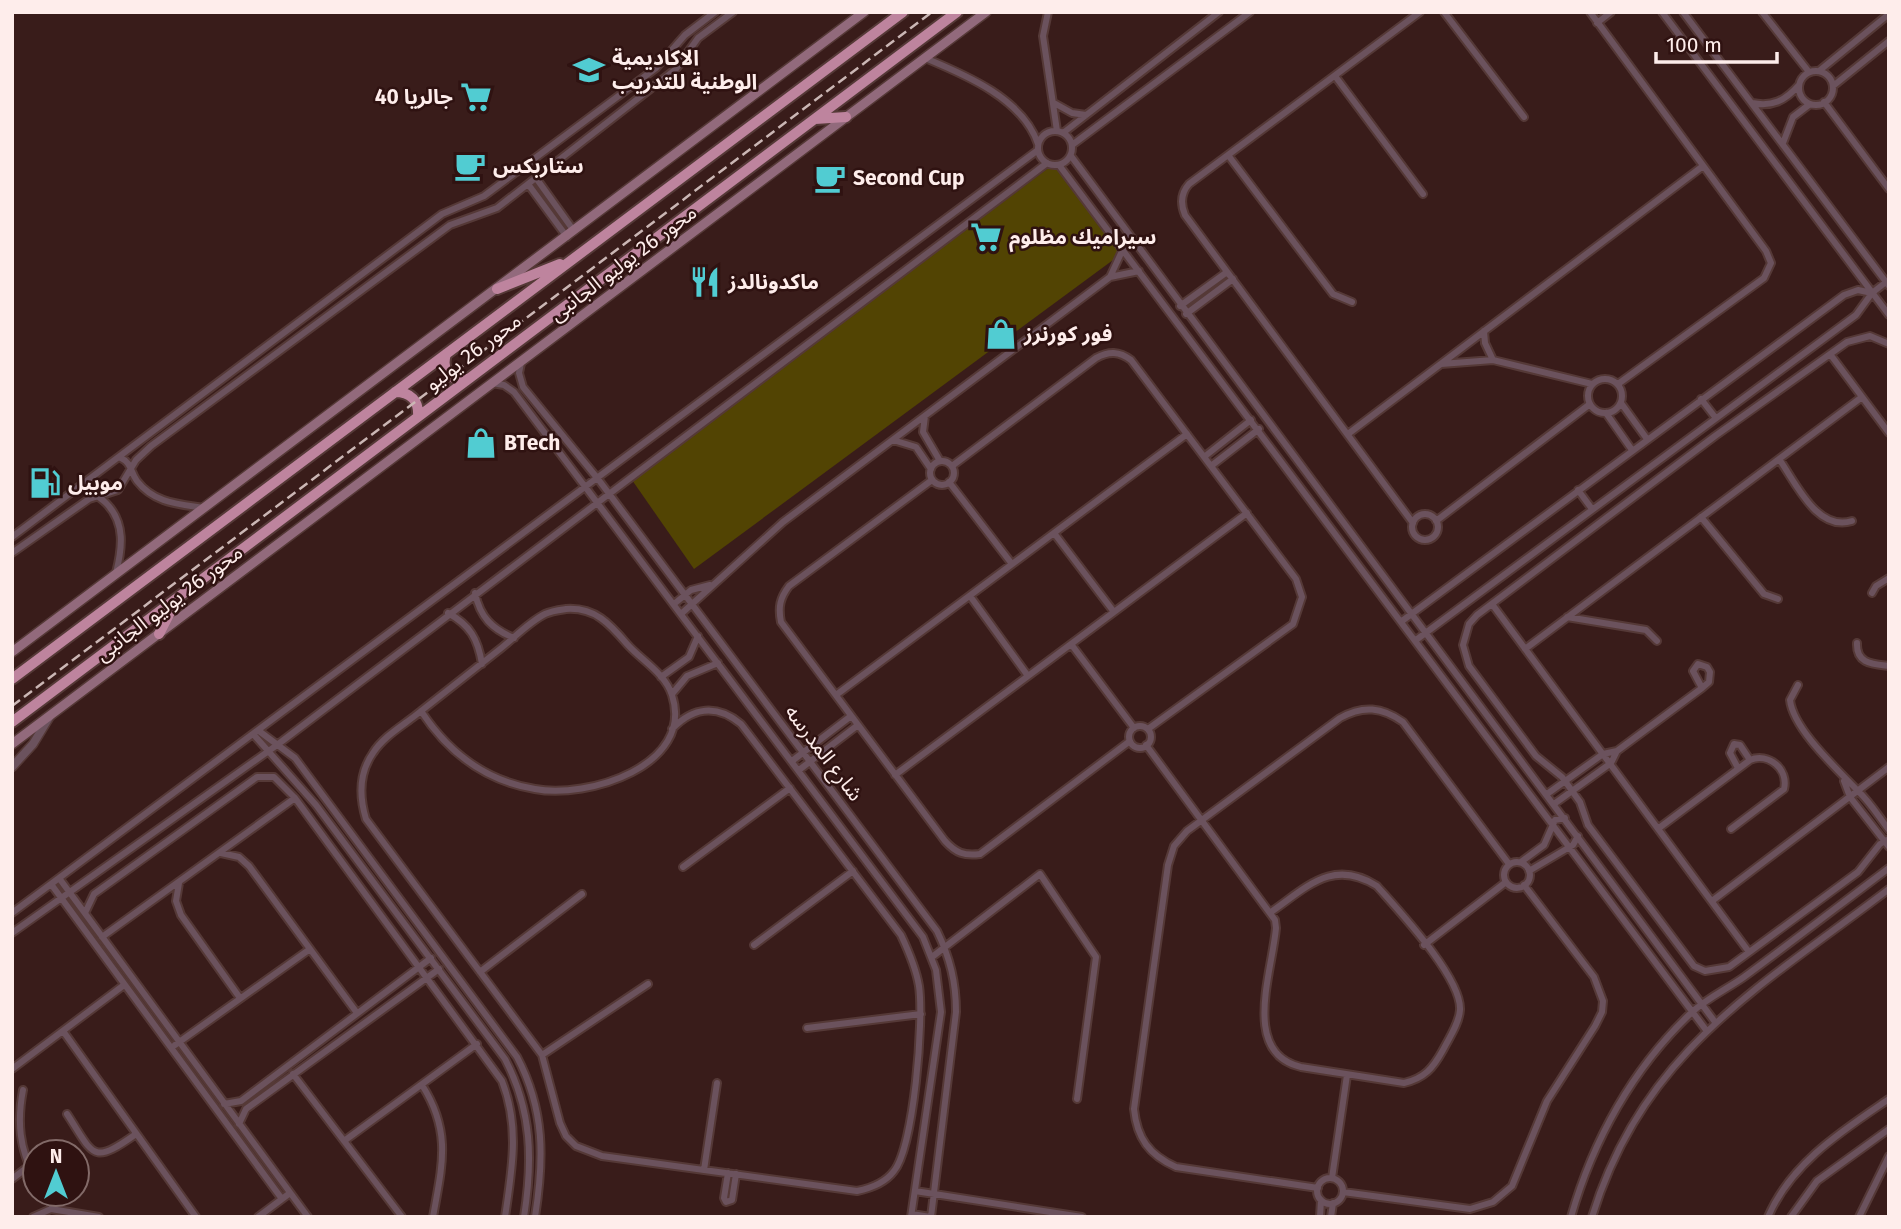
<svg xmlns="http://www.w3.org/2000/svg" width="1901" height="1229" font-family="'Fira Sans','Noto Sans Arabic',sans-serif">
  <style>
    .green { fill: #524403 }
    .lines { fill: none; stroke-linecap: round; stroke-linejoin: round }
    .minor-casing { stroke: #553937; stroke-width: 10 }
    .tertiary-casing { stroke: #553937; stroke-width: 11 }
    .secondary-casing { stroke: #553937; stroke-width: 12 }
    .trunk-casing { stroke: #553937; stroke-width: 14 }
    .minor { stroke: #6b525d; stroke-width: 6 }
    .tertiary { stroke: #6b525d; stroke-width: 8 }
    .secondary { stroke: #926a7c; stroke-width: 9 }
    .trunk { stroke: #be849e; stroke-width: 10 }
    .rail { stroke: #cbb7b5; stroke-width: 2.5; stroke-dasharray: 10 5; stroke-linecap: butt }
    .labels { text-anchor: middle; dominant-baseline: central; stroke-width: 5; stroke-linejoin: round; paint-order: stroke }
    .poi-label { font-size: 21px; font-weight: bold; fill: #feedeb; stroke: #2f1211; text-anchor: start }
    .street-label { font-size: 21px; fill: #feedeb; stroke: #2f1211 }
  </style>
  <rect width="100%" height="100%" fill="#391c1a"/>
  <!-- green -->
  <path class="green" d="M1059,160L1128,249L694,569L632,480Z"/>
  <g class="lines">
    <defs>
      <path id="minor" d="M1048,12L1043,36L1057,131
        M1444,12L1524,117
        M1590,12L1766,251L1771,263L1764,278L1618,384
        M1662,12L1889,315
        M1683,12L1889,286
        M1762,12L1809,72
        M1597,23L1611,12
        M925,58C966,75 1023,99 1038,144
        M1819,71L1889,14
        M1799 88a17 17 0 1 1 34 0a17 17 0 1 1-34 0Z
        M1335,76L1423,194
        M1833,86L1889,41
        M1824,102L1889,189
        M1054,103L1072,113L1086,115
        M1752,103C1772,107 1785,101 1799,85
        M1038 148a17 17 0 1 1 34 0a17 17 0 1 1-34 0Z
        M1063,133L1219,12
        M1783,143L1793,117L1810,104
        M1072,145L1250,12
        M1228,155L1333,294L1352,302
        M1071,156L1715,1022
        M1059,165L1706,1030
        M536,178L574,231
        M528,184L567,237
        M1110,277L1139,271
        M1180,306L1227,272
        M1186,314L1233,279
        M1484,331L1485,343L1493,360
        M1889,344L1870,336L1847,342L1715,436L1477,615L1469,624L1463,645L1469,666L1536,756L1562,777L1580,802L1588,825L1694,966L1705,971L1729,967L1858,872L1880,844L1889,839
        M1830,354L1889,433
        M521,363L519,373L523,387L598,479L937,931C950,958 956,982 956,1012L931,1217
        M1441,364L1493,360L1592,384
        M1588 396a17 17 0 1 1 34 0a17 17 0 1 1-34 0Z
        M492,383L504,385L514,392L923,937L936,970L941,1012L911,1217
        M1701,399L1715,417
        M1621,403L1647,439
        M1606,413L1632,450
        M925,416L923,432L940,461
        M1348,434L1703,166
        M893,440L916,447L931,469
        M1204,457L1251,420
        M121,458C132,463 130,472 137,481C154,503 178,504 204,508
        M1779,459C1796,483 1817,532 1852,521
        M930 473a12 12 0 1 1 24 0a12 12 0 1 1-24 0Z
        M952,466L1096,358C1109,351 1119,351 1131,360L1296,579L1302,597L1293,624L1148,729
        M1211,466L1259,429
        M932,480L789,586C780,598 778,607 781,622L945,841C956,853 964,856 980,854L1130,741
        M88,482C90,494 98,495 106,503C126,523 122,549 116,573
        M949,482L1012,564
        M1578,490L1592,509
        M1412 527a13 13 0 1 1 26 0a13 13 0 1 1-26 0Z
        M1701,517L1764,594L1778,599
        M1436,521L1590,404
        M1413,523L1185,215C1180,203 1181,193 1189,184L1420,12
        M1054,533L1114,612
        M12,537L442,214L484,196L656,68L685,35L715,12
        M12,553L89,499L118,490L136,460L151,446L450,225L497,208L676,69L698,38L733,12
        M475,593C480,617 492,629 514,638
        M1872,593L1876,586L1889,578
        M970,596L1028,676
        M674,604L691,590L710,585
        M1492,604L1749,952
        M448,613C470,625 478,639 482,664
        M681,614L783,522L1110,277L1123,249
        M1567,617L1646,630L1657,641
        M1402,621L1844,295L1858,290L1872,293
        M1416,640L1856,315L1872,293L1886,282
        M1857,643C1856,664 1873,664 1889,666
        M1071,644L1134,728
        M1525,649L1862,397
        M661,677L689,657L698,636
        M1798,685L1790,700C1793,729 1838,770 1858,791C1870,802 1879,817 1889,830
        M672,694L687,676L718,663
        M836,695L1187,434
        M421,711C448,752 486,781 535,789C587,799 695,766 672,695C665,673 641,660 627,644C610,624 595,607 566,609C559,610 551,611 545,614C529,622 514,638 500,649C472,671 444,693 416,715C402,726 383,737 373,753C359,773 359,796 366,819L542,1055L560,1123L566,1136L576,1146L602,1156L857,1191C872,1188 885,1183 894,1171C914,1146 924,1020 919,986C916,968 909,952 901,935L741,724C717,704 693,707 672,729
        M1129 737a11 11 0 1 1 22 0a11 11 0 1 1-22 0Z
        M259,731L295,758L517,1057C545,1110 544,1159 535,1217
        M254,735L316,805L505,1059C532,1111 533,1160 524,1217
        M1146,745L1275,920L1276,928C1272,973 1241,1053 1301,1067L1404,1083C1425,1078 1433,1068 1443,1050C1449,1038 1459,1024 1460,1010C1462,978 1399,911 1377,886C1333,858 1307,887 1271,912
        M792,761L851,716
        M1738,768L1730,753L1734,744L1740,745L1750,760
        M799,770L858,725
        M895,775L1247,513
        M1844,781L1850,797L1889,847
        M1547,794L1603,754L1617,751L1702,688L1693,671L1698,664L1707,667L1710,672L1709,682L1702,688
        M1554,804L1611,763L1617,751
        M1659,828L1750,760C1768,752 1789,769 1784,789L1731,829
        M221,853L239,857L249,866L357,1013
        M1521,862L1544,845L1555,820L1565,818
        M1504 875a13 13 0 1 1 26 0a13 13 0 1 1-26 0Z
        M683,867L790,788
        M1529,871L1573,845L1578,836
        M59,878L308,1217
        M179,883L176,901L181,915L240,998
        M51,884L282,1199
        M1712,901L1889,767
        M12,913L1038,150
        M85,913L94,894L257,777H274L295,798L502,1081C520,1127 512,1169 505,1217
        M12,933L277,745L1047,163
        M102,937L295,798
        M754,945L853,871
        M1424,945L1506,882
        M932,957L1040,874L1096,957L1077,1099
        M480,972L582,894
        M807,1028L921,1014
        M63,1031L196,1217
        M175,1045L310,949
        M542,1055L648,984
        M12,1069L124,985
        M293,1074L402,1217
        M422,1085C452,1132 442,1166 433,1217
        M23,1090C17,1121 19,1149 35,1177
        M224,1104L241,1101L431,958
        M67,1114C94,1155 91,1166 136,1134
        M239,1124L246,1109L439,969
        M344,1141L477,1044
        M704,1170L717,1083
        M728,1173L724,1198L726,1202L732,1200L736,1174
        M1332,1178L1347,1075
        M1317 1191a13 13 0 1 1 26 0a13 13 0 1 1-26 0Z
        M12,1179L29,1166
        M1318,1188L1176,1167C1149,1155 1137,1138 1134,1109L1168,865L1174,846L1187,831L1340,718C1363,705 1382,707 1403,722L1509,864
        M915,1191L1082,1217
        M1343,1192L1470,1209L1493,1202L1512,1186L1547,1101L1595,1026L1602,1012L1603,1001L1594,977L1524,885
        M45,1194L54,1209
        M912,1214L930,1217
        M33,1217L51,1209L99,1217
        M258,1217L290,1193
        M1320,1217L1321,1200
        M1331,1217L1333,1203
        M1571,1217C1593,1140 1633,1068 1691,1013C1707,998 1727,989 1744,977C1793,941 1841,904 1889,868
        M1592,1217C1643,1051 1759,988 1889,889
        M1768,1217C1791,1163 1842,1131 1889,1099
        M1791,1217L1817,1181L1889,1129
        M1859,1217L1889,1156"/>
      <path id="tertiary" d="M12,767L33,744L50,716"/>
      <path id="secondary" d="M12,652L864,12
        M12,744L986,12"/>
      <path id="trunk" d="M815,119L846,117
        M497,289L560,264
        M446,354C441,370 450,382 467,379
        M395,392C411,392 419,401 418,416
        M159,634L177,599
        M12,679L903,12
        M12,722L957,12"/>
    </defs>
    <!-- minor casing -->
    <use href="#minor" class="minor-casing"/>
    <!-- tertiary casing -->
    <use href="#tertiary" class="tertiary-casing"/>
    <!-- secondary casing -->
    <use href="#secondary" class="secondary-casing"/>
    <!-- trunk casing -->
    <use href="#trunk" class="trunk-casing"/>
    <!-- minor -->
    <use href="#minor" class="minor"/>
    <!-- tertiary -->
    <use href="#tertiary" class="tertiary"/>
    <!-- secondary -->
    <use href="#secondary" class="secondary"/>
    <!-- trunk -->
    <use href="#trunk" class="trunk"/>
    <!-- rail -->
    <path class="rail" d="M12,706L932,12"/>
  </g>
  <!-- icons -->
  <defs>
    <symbol id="university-bare" viewBox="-9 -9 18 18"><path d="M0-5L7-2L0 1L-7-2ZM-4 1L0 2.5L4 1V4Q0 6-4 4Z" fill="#51ccd2" stroke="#2f1211" stroke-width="2.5" paint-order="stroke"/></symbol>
    <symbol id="supermarket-bare" viewBox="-9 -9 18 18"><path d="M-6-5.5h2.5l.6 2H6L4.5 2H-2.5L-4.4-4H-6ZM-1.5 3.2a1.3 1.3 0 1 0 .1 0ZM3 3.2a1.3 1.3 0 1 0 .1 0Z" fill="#51ccd2" stroke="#2f1211" stroke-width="2.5" paint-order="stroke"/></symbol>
    <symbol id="cafe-bare" viewBox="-9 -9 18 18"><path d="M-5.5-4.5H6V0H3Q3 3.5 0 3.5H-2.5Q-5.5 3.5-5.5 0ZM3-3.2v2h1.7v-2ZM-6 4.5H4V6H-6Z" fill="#51ccd2" stroke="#2f1211" stroke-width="2.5" paint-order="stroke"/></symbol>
    <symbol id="restaurant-bare" viewBox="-9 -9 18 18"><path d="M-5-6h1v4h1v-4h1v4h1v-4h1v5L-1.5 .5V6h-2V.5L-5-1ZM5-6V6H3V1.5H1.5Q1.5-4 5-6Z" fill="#51ccd2" stroke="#2f1211" stroke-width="2.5" paint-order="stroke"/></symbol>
    <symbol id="shop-bare" viewBox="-9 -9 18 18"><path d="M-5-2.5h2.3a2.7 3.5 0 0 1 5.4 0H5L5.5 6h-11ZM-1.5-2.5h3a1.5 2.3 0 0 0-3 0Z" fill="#51ccd2" stroke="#2f1211" stroke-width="2.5" paint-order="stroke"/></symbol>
    <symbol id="fuel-bare" viewBox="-9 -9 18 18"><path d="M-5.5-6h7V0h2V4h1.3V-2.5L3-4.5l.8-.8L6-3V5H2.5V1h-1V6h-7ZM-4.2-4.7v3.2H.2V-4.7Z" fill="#51ccd2" stroke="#2f1211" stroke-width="2.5" paint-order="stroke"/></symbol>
  </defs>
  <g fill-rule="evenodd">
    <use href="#university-bare" x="567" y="48" width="44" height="44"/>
    <use href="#supermarket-bare" x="454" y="75" width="44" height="44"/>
    <use href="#cafe-bare" x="448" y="144" width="44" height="44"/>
    <use href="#cafe-bare" x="808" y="156" width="44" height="44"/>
    <use href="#supermarket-bare" x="964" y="215" width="44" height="44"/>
    <use href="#restaurant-bare" x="683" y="260" width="44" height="44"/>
    <use href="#shop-bare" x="979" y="312" width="44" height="44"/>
    <use href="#shop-bare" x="459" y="421" width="44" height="44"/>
    <use href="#fuel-bare" x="23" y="461" width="44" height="44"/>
  </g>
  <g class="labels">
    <!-- poi labels -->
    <g class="poi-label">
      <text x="612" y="58">الاكاديمية<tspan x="612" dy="24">الوطنية للتدريب</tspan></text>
      <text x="453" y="97" text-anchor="end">جالريا 40</text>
      <text x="493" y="166">ستاربكس</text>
      <text x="853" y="178">Second Cup</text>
      <text x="1009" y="237">سيراميك مظلوم</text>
      <text x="728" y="282">ماكدونالدز</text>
      <text x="1024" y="334">فور كورنرز</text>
      <text x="504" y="443">BTech</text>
      <text x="68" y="483">موبيل</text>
    </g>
    <!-- street labels -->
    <g class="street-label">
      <text transform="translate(623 263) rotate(-37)">محور 26 يوليو الجانبى</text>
      <text transform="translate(473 352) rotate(-37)">محور 26 يوليو</text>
      <text transform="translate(169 603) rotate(-37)">محور 26 يوليو الجانبى</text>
      <text transform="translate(824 753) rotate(53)">شارع المدرسه</text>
    </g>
  </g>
  <!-- border -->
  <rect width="1901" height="1229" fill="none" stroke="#feedeb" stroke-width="28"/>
  <!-- north arrow -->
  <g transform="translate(56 1173)"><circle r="33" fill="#2f1211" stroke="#826a68" stroke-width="2"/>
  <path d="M0-5L12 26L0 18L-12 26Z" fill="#51ccd2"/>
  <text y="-10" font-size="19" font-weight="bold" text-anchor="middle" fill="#feedeb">N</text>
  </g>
  <!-- scale -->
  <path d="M1656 52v10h121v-10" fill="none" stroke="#feedeb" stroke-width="3.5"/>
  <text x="1666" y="52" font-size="21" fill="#feedeb" stroke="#2f1211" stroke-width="5" paint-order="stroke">100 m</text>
</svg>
